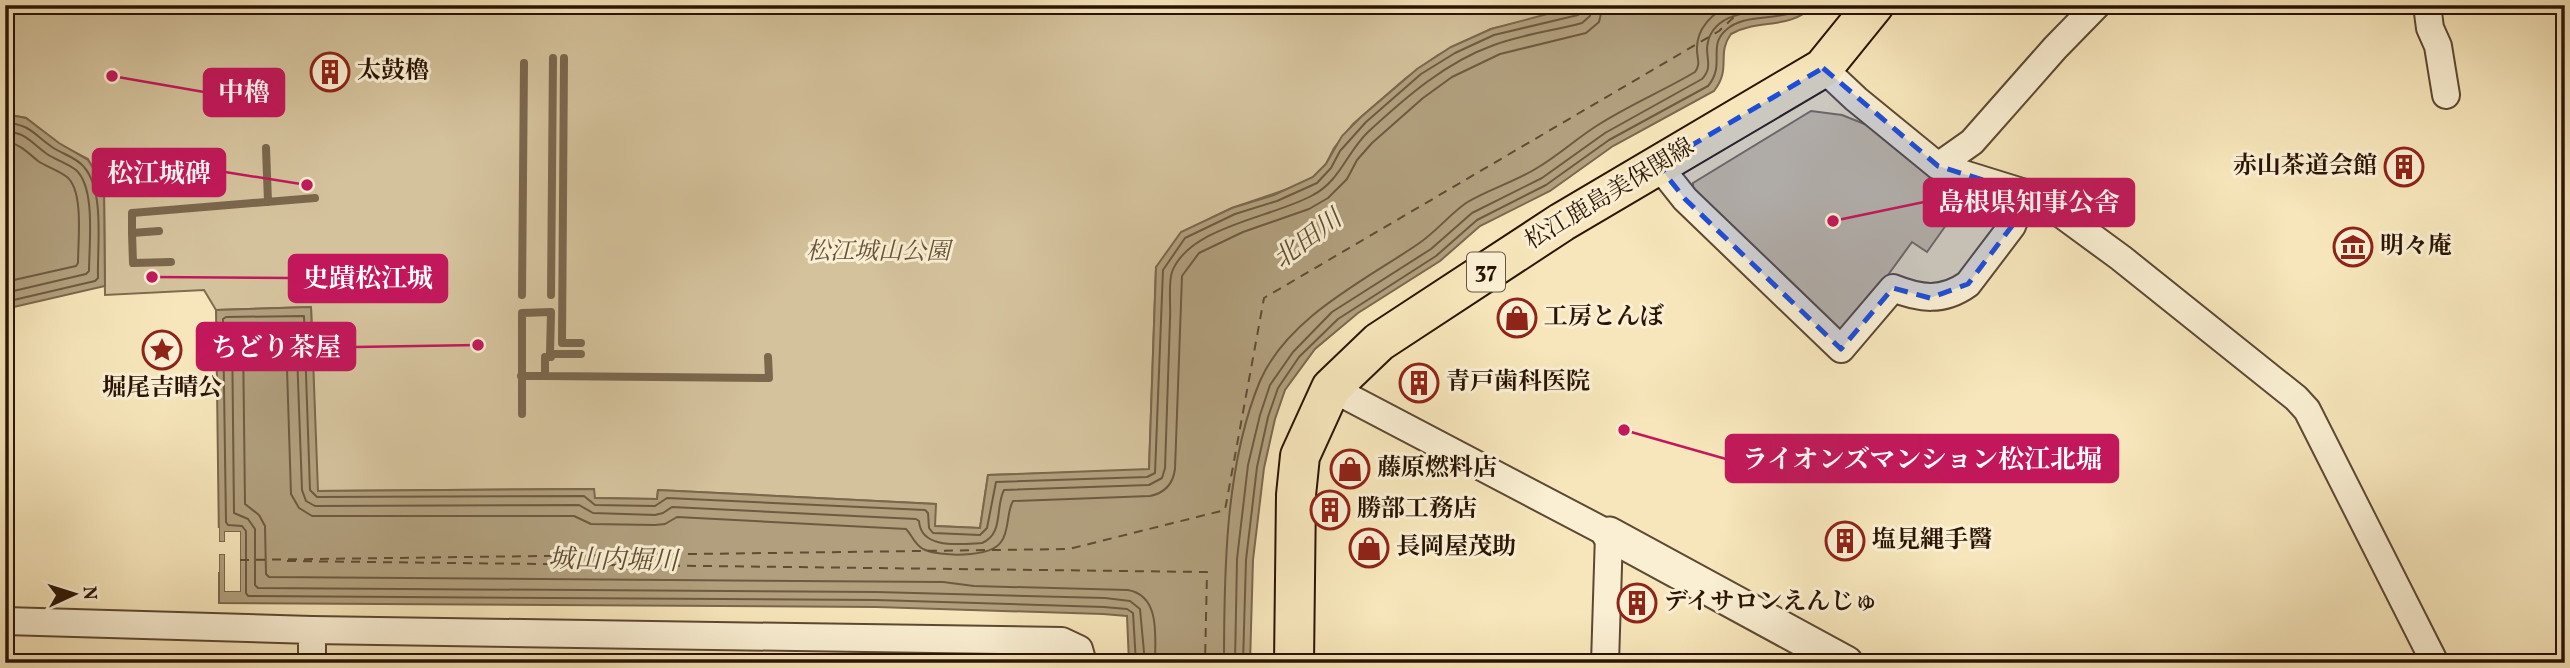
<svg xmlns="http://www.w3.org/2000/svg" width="2570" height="668" font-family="Vollkorn,'Noto Serif JP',serif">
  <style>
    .green { fill: #d4c29c; stroke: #7f6b50; stroke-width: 2 }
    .water { fill: #b19f7d; stroke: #7b674d; stroke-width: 2 }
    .pier { fill: #f7e6bb }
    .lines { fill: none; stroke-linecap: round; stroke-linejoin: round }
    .shore { stroke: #6e5a41; stroke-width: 2 }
    .stream { stroke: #7b674d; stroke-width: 8 }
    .ferry { stroke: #604c35; stroke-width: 2; stroke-dasharray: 9 7; stroke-linecap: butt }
    .minor-casing { stroke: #5d4832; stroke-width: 30 }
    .tertiary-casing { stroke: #5d4832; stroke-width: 37 }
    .primary-casing { stroke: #2a1405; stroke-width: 42 }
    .minor { stroke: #faefd3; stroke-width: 26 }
    .tertiary { stroke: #faefd3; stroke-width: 33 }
    .primary { stroke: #f7e6bb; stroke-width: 38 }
    .marked { fill: #1d4ed8; fill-opacity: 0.2; stroke: #1d4ed8; stroke-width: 5; stroke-dasharray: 14 9; stroke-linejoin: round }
    .labels { text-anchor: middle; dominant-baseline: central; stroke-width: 6; stroke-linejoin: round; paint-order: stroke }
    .shield { fill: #faefd3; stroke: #685643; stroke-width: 2 }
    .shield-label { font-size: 23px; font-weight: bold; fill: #2a1405 }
    .poi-label { font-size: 24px; font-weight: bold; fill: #2a1405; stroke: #faefd3; text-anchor: start }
    .street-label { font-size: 24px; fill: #2a1405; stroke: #faefd3 }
    .park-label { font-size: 24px; font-style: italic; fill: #66513a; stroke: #faefd3 }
    .water-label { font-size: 26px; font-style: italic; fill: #604c35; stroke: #faefd3 }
    .leader { fill: none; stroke: #c2185b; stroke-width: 2.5 }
    .callout-dot { fill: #c2185b; stroke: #faefd3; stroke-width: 2.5 }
    .callout { fill: #c2185b; stroke: #c2185b; stroke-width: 2.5 }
    .callout-label { font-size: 26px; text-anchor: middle; font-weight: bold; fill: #fff }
  </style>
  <rect width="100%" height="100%" fill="#f7e6bb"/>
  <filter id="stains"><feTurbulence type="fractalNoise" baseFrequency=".00286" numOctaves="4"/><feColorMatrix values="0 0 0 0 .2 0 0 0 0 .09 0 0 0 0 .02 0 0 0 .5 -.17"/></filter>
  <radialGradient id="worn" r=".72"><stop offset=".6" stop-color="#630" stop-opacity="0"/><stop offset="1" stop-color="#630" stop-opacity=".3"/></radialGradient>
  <!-- green -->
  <path class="green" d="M5,5H1594L1491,29L1438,55L1406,78L1353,124L1334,148L1326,164L1313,177L1299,185L1232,208L1209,219L1156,267L1149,470L988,475L980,528L935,526V504L658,490L657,499L594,498L593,489L317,491L311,307L216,310L204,290L105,295L104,190L88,159L59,144L26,118L5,114Z
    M1811,111L1842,115L1882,131L1966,197L1927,252L1912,242L1888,275L1838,334L1694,200L1693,183Z"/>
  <!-- water -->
  <path class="water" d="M1594,5H1814C1789,31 1760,18 1731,34C1716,54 1732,68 1714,91L1613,146L1550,191L1480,226L1440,261L1358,313L1315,349L1285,390L1275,419L1264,468L1253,560L1250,663H1129L1127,616L1103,614L876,607L219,603V554H225V591H240V532H225V542H219L216,310L311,307L318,491L594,489L595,498L657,499L658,490L936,504L935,526L980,528L988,475L1149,469L1156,267L1181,232L1232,208L1274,195L1313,177L1326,164L1342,136L1361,117L1417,69L1451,47L1491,29L1551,13Z
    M5,114L26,118L59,143L88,160L95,171L104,190L105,286L5,309Z"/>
  <!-- pier -->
  <path class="pier" d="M215,528H219V542H225V532H240V591H225V554H219V572H215L216,552L227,551L229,588H236V535H228L226,545H218Z"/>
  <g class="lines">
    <!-- shore -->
    <path class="shore" d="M5,122C32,126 31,132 52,147C62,154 76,157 84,167C105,191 97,247 98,278L95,281L5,302
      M5,131C27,133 30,142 47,154C56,160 67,163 76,170C96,188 89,245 89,271L86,274L5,293
      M5,142C19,143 27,152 38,161C47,167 58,170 67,177C84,191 78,241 78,263L76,266L5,282
      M1136,663L1133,613L1127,609L1104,607L876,600L248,596L246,593V531L242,526L228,525L226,522L223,319L226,317L304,316L310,490L317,497L584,496L595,505L655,506L667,498L925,510L928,513L929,528L933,533L980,535L987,528L996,482L1147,477L1155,473L1163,270L1185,238L1235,214L1277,201L1317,183L1331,168L1340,151L1366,122L1421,74L1455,53L1494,35L1578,15L1582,12L1583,5
      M1145,663L1140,609L1130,601L1105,598L876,592L258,588L255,585V529L248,519L234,513L232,328L235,325L293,324L296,326L302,490L306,501L315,506L579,505L593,513L655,515L663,513L672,507L916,519L919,521C921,550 961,544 982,543C1004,534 995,507 1004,490L1149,485L1162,478L1165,468C1167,419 1168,369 1170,319C1171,307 1168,283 1172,272C1189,226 1275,217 1313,195C1340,181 1347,152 1368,132C1406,97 1446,62 1494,45C1523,34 1553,31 1582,23L1590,16L1592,5
      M1155,663C1155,637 1161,596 1128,590L974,586L943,582L269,577L266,574L265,526L259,515L245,504L243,338L245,336L282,334L286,337L291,494L299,508L312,516H574L591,524L655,525L665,524L677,517L906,529C912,535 914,544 923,549C939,557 990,558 1001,542C1010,530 1006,513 1013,501L1150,496C1165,493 1173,484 1175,469L1182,276L1199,253L1243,232L1309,209L1328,198L1347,179L1357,160L1372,143L1423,98L1452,77L1500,54L1586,33L1599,22L1603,5
      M1224,663C1224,573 1225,465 1260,381C1288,317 1364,281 1418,244C1436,232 1449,215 1466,203C1489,189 1515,182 1537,168C1559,155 1577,138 1598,125C1629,105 1663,91 1695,72C1701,64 1697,59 1697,50C1696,29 1713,11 1732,5
      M1235,663L1237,559L1248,465L1260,415L1270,385L1293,352L1332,312L1431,249L1472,213L1542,178L1605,133L1702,79C1712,68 1707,61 1707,48C1710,8 1762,12 1789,5
      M1243,663L1246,560L1257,467L1268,417L1278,388L1299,357L1338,319L1436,256L1477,220L1546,185L1609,140L1708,86C1726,65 1707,46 1726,30C1746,11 1783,24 1805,5"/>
    <!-- stream -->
    <path class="stream" d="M564,58L562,343H581
      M266,148L268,202
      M159,231L132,233V213L315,198
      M132,233L133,263L171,262
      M522,295L524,63
      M551,295L553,58
      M521,376H545V357H551L550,354
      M545,376L769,378L768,357
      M522,414V313L551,312L550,354H581"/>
    <!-- ferry -->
    <path class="ferry" d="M240,560L1069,549L1225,510L1264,298L1719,31L1747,5
      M287,561L1207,572L1205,663"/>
    <defs>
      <path id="minor" d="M2427,5L2430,28L2438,46L2446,95
        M1823,68L1856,99L1938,166L1972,142L2055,48L2097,5
        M1658,165L1685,199L1841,349L1893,288C1920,299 1943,302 1968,284L2012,226L2025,193L1938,166
        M2025,193L2046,203L2121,258L2296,398L2307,410L2435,663
        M1331,388L1609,534L1605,663
        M5,621L312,630L1062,641L1079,649L1083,663
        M312,663V630"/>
      <path id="tertiary" d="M1609,534L1846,663"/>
      <path id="primary" d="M1294,663L1296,495L1300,456L1331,388L1379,342L1562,222L1823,68L1874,5"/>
    </defs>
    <!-- minor casing -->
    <use href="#minor" class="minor-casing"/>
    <!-- tertiary casing -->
    <use href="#tertiary" class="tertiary-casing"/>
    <!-- primary casing -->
    <use href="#primary" class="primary-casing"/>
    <!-- minor -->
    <use href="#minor" class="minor"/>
    <!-- tertiary -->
    <use href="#tertiary" class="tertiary"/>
    <!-- primary -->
    <use href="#primary" class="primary"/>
  </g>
  <!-- marked area -->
  <path class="marked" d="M1823,68L1938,166L2025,193L2012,226L1968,284L1930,298L1893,288L1841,349L1685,199L1658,165Z"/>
  <!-- icons -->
  <defs>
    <symbol id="building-ring" viewBox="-11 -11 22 22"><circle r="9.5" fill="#faefd3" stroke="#8f2418" stroke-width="1.5"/><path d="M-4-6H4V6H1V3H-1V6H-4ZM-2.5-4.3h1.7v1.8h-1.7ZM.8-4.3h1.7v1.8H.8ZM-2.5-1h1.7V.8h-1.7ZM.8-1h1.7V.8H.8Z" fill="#8f2418"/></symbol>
    <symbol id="museum-ring" viewBox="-11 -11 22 22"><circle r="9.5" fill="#faefd3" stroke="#8f2418" stroke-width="1.5"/><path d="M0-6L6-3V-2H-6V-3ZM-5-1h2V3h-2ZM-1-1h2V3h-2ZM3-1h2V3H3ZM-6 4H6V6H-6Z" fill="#8f2418"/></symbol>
    <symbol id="shop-ring" viewBox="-11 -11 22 22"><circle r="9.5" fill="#faefd3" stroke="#8f2418" stroke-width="1.5"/><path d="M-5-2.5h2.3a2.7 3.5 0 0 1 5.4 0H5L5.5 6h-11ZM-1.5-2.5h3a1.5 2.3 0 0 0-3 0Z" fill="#8f2418"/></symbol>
    <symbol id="sight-ring" viewBox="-11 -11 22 22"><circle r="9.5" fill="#faefd3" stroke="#8f2418" stroke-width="1.5"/><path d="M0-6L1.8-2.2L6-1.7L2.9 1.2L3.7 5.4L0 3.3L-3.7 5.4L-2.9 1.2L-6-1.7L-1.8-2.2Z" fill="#8f2418"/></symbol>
  </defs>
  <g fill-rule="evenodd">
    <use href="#building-ring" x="308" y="50" width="44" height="44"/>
    <use href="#building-ring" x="2382" y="145" width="44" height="44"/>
    <use href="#museum-ring" x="2331" y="225" width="44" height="44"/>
    <use href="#shop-ring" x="1495" y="296" width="44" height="44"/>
    <use href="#sight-ring" x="140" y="328" width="44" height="44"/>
    <use href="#building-ring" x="1397" y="361" width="44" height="44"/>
    <use href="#shop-ring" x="1328" y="447" width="44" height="44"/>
    <use href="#building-ring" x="1308" y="488" width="44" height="44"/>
    <use href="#building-ring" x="1823" y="519" width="44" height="44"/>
    <use href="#shop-ring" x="1347" y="526" width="44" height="44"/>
    <use href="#building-ring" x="1615" y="581" width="44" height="44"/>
  </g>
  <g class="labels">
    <!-- shield labels -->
    <rect class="shield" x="1467" y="252.5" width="38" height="39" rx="5"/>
    <g class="shield-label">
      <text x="1486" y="272">37</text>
    </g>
    <!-- poi labels -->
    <g class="poi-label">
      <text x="357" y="72">太鼓櫓</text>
      <text x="2377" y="167" text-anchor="end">赤山茶道会館</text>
      <text x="2380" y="247">明々庵</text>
      <text x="1544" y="318">工房とんぼ</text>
      <text x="1446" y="383">青戸歯科医院</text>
      <text x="162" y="389" text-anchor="middle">堀尾吉晴公</text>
      <text x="1377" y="469">藤原燃料店</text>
      <text x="1357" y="510">勝部工務店</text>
      <text x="1872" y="541">塩見縄手醫</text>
      <text x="1396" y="548">長岡屋茂助</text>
      <text x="1664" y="603">デイサロンえんじゅ</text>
    </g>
    <!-- street labels -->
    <g class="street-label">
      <text transform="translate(1610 195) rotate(-31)">松江鹿島美保関線</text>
    </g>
    <!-- park labels -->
    <g class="park-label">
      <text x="878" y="253">松江城山公園</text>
    </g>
    <!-- water labels -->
    <g class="water-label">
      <text transform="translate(1308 240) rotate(-37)">北田川</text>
      <text transform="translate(613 561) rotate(1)">城山内堀川</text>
    </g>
  </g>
  <!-- callouts -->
  <path class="leader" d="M112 76L204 92M307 185L225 172M1833 221L1924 202M152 277L289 278M478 345L355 347M1624 430L1726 459"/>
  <g class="callout-dot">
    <circle cx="112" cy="76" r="7"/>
    <circle cx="307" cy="185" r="7"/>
    <circle cx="1833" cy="221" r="7"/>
    <circle cx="152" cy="277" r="7"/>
    <circle cx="478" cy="345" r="7"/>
    <circle cx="1624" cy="430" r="7"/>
  </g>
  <g class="callout">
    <rect x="204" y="69" width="80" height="47" rx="7"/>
    <rect x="93" y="149" width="132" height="47" rx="7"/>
    <rect x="1924" y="179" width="210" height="47" rx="7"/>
    <rect x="289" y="255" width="158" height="47" rx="7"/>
    <rect x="197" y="323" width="158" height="47" rx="7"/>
    <rect x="1726" y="435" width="392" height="47" rx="7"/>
  </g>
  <g class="callout-label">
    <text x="244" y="101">中櫓</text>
    <text x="159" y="182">松江城碑</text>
    <text x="2029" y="211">島根県知事公舎</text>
    <text x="368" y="287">史蹟松江城</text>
    <text x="276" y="356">ちどり茶屋</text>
    <text x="1922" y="468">ライオンズマンション松江北堀</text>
  </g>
  <!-- margin -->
  <rect width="2570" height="668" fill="none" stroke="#f7e6bb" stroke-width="28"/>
  <rect x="7" y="7" width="2556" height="654" fill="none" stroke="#2a1405" stroke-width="3.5"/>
  <rect x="14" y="14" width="2542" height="640" fill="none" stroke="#2a1405" stroke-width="2"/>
  <!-- north arrow -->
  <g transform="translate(74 594) rotate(86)" stroke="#faefd3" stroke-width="5" paint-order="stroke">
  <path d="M0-5L12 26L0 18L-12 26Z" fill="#2a1405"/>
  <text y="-10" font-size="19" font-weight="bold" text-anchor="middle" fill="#2a1405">N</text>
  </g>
  <rect width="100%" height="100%" filter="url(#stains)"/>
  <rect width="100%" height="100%" fill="url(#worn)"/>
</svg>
